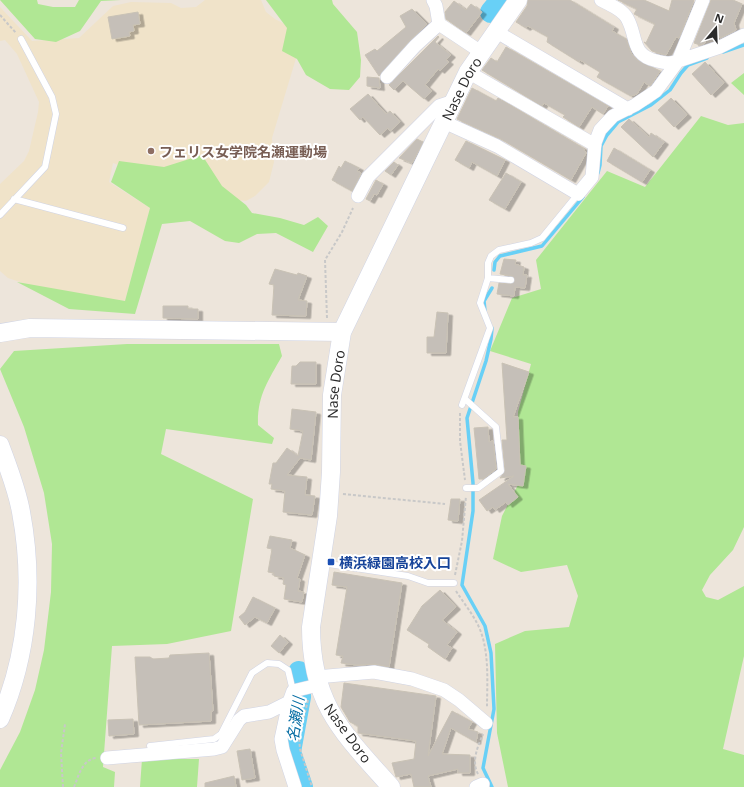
<svg xmlns="http://www.w3.org/2000/svg" width="744" height="787" font-family="'Open Sans','Noto Sans JP',sans-serif">
  <style>
    .education { fill: #f0e3c9 }
    .green { fill: #b0e794 }
    .lines { fill: none; stroke-linecap: round; stroke-linejoin: round }
    .stream { stroke: #68d0f6; stroke-width: 3.5 }
    .river { stroke: #68d0f6; stroke-width: 22 }
    .building { fill: #c5bfb8; stroke: #c9c2b5; filter: url(#shadow) }
    .lane-casing { stroke: #d0d4e4; stroke-width: 7 }
    .street-casing { stroke: #d0d4e4; stroke-width: 14 }
    .secondary-casing { stroke: #d0d4e4; stroke-width: 19 }
    .path { stroke: #c8c8c8; stroke-width: 2; stroke-dasharray: 3 2; stroke-linecap: butt }
    .lane { stroke: #fff; stroke-width: 6 }
    .street { stroke: #fff; stroke-width: 13 }
    .secondary { stroke: #fff; stroke-width: 18 }
    .education-dot { fill: #8d6e63; stroke: #fff; stroke-width: 1.5 }
    .transit-dot { fill: #1a4fb4; stroke: #fff; stroke-width: 1.5 }
    .labels { text-anchor: middle; dominant-baseline: central; stroke-width: 4; stroke-linejoin: round; paint-order: stroke }
    .street-label { font-size: 14px; fill: #2a2a2a; stroke: #fff }
    .education-label { font-size: 14px; font-weight: bold; fill: #785e54; stroke: #fff; text-anchor: start }
    .transit-label { font-size: 14px; font-weight: bold; fill: #164399; stroke: #fff; text-anchor: start }
    .water-label { font-size: 15px; font-style: italic; fill: #056da3; stroke: #fff }
  </style>
  <defs>
    <filter id="shadow"><feDropShadow dx="4.5" dy="2.5" stdDeviation="0" flood-color="#0004"/></filter>
  </defs>
  <rect width="100%" height="100%" fill="#ede5db"/>
  <!-- education -->
  <path class="education" d="M205,0H261L266,12L275,19L294,29L300,45L272,138L274,162L269,182L255,196L246,201L236,200L143,174L113,163L109,182L150,208L125,301L49,292L8,278L0,271V184L24,161L29,151L38,112L39,102L17,54L5,40L0,41V7L32,41L79,38L113,6L131,2L171,3L181,8L196,7Z"/>
  <!-- green -->
  <path class="green" d="M0,0H37L38,4L53,7H75L79,0H121L101,1L80,31L56,42L35,39Z
    M266,0H332L333,4L357,32L361,60L360,77L349,90L330,89L306,75L297,59L282,51L287,28Z
    M744,73V95L731,83Z
    M701,116L728,125L744,123V527L733,550L710,575L702,590L706,597L718,600L744,586V656L723,749L744,755V787H508L497,733L495,644L525,631L569,627L578,596L567,565L521,572L493,559L502,516L521,479L518,412L531,364L490,351L512,298L541,289L536,260L607,171L645,187Z
    M202,155L222,186L246,205L252,213L280,218L304,225L318,217L328,226L313,252L276,233L257,234L239,243L225,241L190,221L162,224L135,314L69,309L17,282L125,301L150,208L111,182L119,161L164,167Z
    M127,344H279L282,356C268,381 257,396 258,425L274,438L272,444L166,429L161,454L253,499L231,631L167,644L112,646L103,767L115,772L114,787H0V770L20,732L35,690L44,650L51,592L52,544L44,493L24,427L0,369L14,351Z
    M142,759H199L197,787H140Z"/>
  <g class="lines">
    <!-- stream -->
    <path class="stream" d="M723,52L744,45
      M598,173L600,165L601,146L607,135L618,122L651,105L670,90L681,73L688,65L707,58
      M494,270L495,262L500,256L542,246L583,197
      M485,311L484,301L492,288
      M492,328L491,339L486,361L467,418L473,483V511L462,585L485,626L491,653L494,709L483,768L492,787"/>
    <!-- river -->
    <path class="river" d="M491,12L501,0
      M299,672L300,697L290,752L302,787"/>
  </g>
  <!-- building -->
  <path class="building" d="M528,0H570L614,27L612,31L626,39L631,53L637,60L660,71L650,86L644,82L637,94L631,96L597,77L600,72L580,60L579,62L547,42L548,37L528,26L526,28L516,22L527,6Z
    M618,0H644L669,11L672,0H694L679,38L676,37L666,55L652,51L644,42L646,43L655,24L634,14L637,9Z
    M711,0H733L742,4L734,23L736,30L720,38V36L706,40L704,44L700,45L694,43Z
    M454,1L466,10L471,4L482,12L466,33L446,19L445,12Z
    M412,9L427,24L409,41L379,76L365,55L375,49L377,51L406,27L400,16Z
    M138,12L140,24L133,25L134,31L129,32L130,36L112,39L108,17Z
    M438,36L439,37L435,42L451,55L446,60L449,62L440,71L438,69L425,85L432,91L424,99L403,81L394,90L389,85Z
    M506,47L608,106L603,114L592,107L579,127L563,117L565,115L544,103L542,106L482,70L491,58L497,62Z
    M705,62L724,83L711,95L692,74Z
    M367,77L379,78L380,88L367,86Z
    M472,88L496,101L498,98L583,148L586,153L571,180L501,139L457,119Z
    M368,94L386,114L390,111L400,122L390,131L388,128L380,135L363,117L360,120L350,109Z
    M671,98L687,115L674,127L658,110Z
    M629,119L649,137L651,133L664,142L653,157L621,127Z
    M417,139L423,142L412,163L399,158Z
    M466,141L505,160L497,176L472,162L469,168L455,160Z
    M614,148L650,170L642,182L607,161Z
    M345,161L359,168L357,171L361,173L352,191L332,180L339,166L341,168Z
    M394,162L398,165L391,175L385,171Z
    M506,173L521,182L505,209L489,200Z
    M376,180L383,184L377,195L374,194L370,201L366,199Z
    M504,259L516,260L515,264L524,267L523,275H527L525,288L515,287L514,296L497,294L499,283L511,284L515,281L513,276L500,274Z
    M275,269L297,275L298,273L307,276L298,300L307,301L306,316L272,315L274,285L269,284Z
    M163,306H188V309H198V319L163,318Z
    M437,312L448,313L446,353H427V337H434Z
    M300,362H316V384H291L292,366H296Z
    M502,363L529,372L513,417H518L520,465L526,466L523,486L508,484L518,497L508,505L506,502L495,510L493,507L487,511L479,500L514,476L500,478L505,471L502,440H507Z
    M292,409L316,412L311,460L300,458L287,475L307,477L305,495L315,496L312,515L283,512L285,491L271,489L272,484H269L273,463H276L287,448L298,456L303,431L290,429Z
    M488,427L489,442L493,441L496,469L483,479H479L474,428Z
    M451,499H460L458,521L448,520Z
    M270,536L292,540L290,548L305,555L297,578L300,579L298,591L304,592L302,602L284,599L286,585L283,584L284,578L274,576V573L268,572L272,549L267,548Z
    M334,572L402,583L389,667L375,664L357,665L341,663L343,656L336,655L347,587L332,585Z
    M440,590L456,607L442,620L457,632L447,645L452,648L445,659L428,647L429,644L407,630L422,606Z
    M253,597L275,608L267,623L255,617L245,625L239,617L245,612Z
    M280,635L288,642L279,653L271,646Z
    M209,653L213,711H211V721L139,725L135,657H150L153,659L169,658L170,655Z
    M344,683L436,696L428,756L452,711L472,722L468,729L478,732L476,742L451,728L442,754L470,755V773H458V769L428,776L431,787H414L411,774L396,777L392,763L414,759L416,741L358,733V726L350,722L341,707Z
    M133,719L134,734L109,736L108,720Z
    M250,749L255,778L242,780L237,751Z
    M234,776L236,787H205V783Z"/>
  <g class="lines">
    <defs>
      <path id="lane" d="M14,199L123,228
        M0,215L45,167L56,114L52,97L21,39
        M488,278L511,280
        M465,399L496,427L501,471L478,488H466
        M462,405L490,328L480,303L488,278V263L491,256L499,250L531,243L542,238L578,194
        M322,563L408,576L428,583H454
        M150,746L214,739L221,734L252,673L267,663L279,664L288,670L293,691"/>
      <path id="street" d="M433,0L436,6L439,24L481,52
        M601,0C610,5 622,9 627,18C638,37 630,55 657,61C665,63 670,64 678,61L703,0
        M495,31L628,109
        M468,72L595,145
        M387,77L415,46L439,24
        M444,122L497,146L578,194L592,177L595,143L600,130L613,116L635,105L656,91L678,61L720,47L744,35
        M358,196L368,177L439,106L454,101
        M316,677L374,672L412,679L444,690L459,700L486,723
        M107,758L214,749L222,747L239,720L244,716L269,712L289,702
        M295,787L283,750L281,739L289,702L293,691L318,685
        M476,787L483,784"/>
      <g id="secondary">
        <path d="M0,333L30,328L342,332"/>
        <path d="M0,445C8,467 17,489 21,512C34,581 28,655 0,719"/>
        <path id="s1" d="M391,787C343,733 311,704 311,627L328,516L331,472L332,395L342,332L468,72L518,0"/>
      </g>
    </defs>
    <!-- lane casing -->
    <use href="#lane" class="lane-casing"/>
    <!-- street casing -->
    <use href="#street" class="street-casing"/>
    <!-- secondary casing -->
    <use href="#secondary" class="secondary-casing"/>
    <!-- path -->
    <path class="path" d="M0,15L16,33
      M327,318L325,260L342,232L353,208
      M460,413V441L465,480
      M343,494L445,504
      M455,575L462,541L466,496
      M456,591C463,602 472,613 478,625C490,650 487,682 487,708
      M308,700L299,737L300,749L312,787
      M478,774C471,761 478,746 483,734
      M63,787L61,753L65,724
      M74,787C79,775 82,760 96,758"/>
    <!-- lane -->
    <use href="#lane" class="lane"/>
    <!-- street -->
    <use href="#street" class="street"/>
    <!-- secondary -->
    <use href="#secondary" class="secondary"/>
  </g>
  <!-- markers -->
  <circle class="education-dot" cx="151" cy="151" r="4"/>
  <rect class="transit-dot" x="327" y="558" width="8" height="8" rx="2"/>
  <g class="labels">
    <!-- street labels -->
    <g class="street-label">
      <text stroke="none"><textPath href="#s1" startOffset="753">Nase Doro</textPath></text>
      <text stroke="none"><textPath href="#s1" startOffset="429">Nase Doro</textPath></text>
      <text transform="translate(348 733) rotate(54)">Nase Doro</text>
    </g>
    <!-- education labels -->
    <g class="education-label">
      <text x="159" y="151">フェリス女学院名瀬運動場</text>
    </g>
    <!-- transit labels -->
    <g class="transit-label">
      <text x="339" y="562">横浜緑園高校入口</text>
    </g>
    <!-- water labels -->
    <g class="water-label">
      <text transform="translate(295 719) rotate(-82)">名瀬川</text>
    </g>
  </g>
  <!-- north arrow -->
  <g transform="translate(716 28) rotate(19)" stroke="#ffffff" stroke-width="3" paint-order="stroke">
  <path d="M0-3L7 15L0 10L-7 15Z" fill="#2a2a2a"/>
  <text y="-6" font-size="11" font-weight="bold" text-anchor="middle" fill="#2a2a2a">N</text>
  </g>
</svg>
